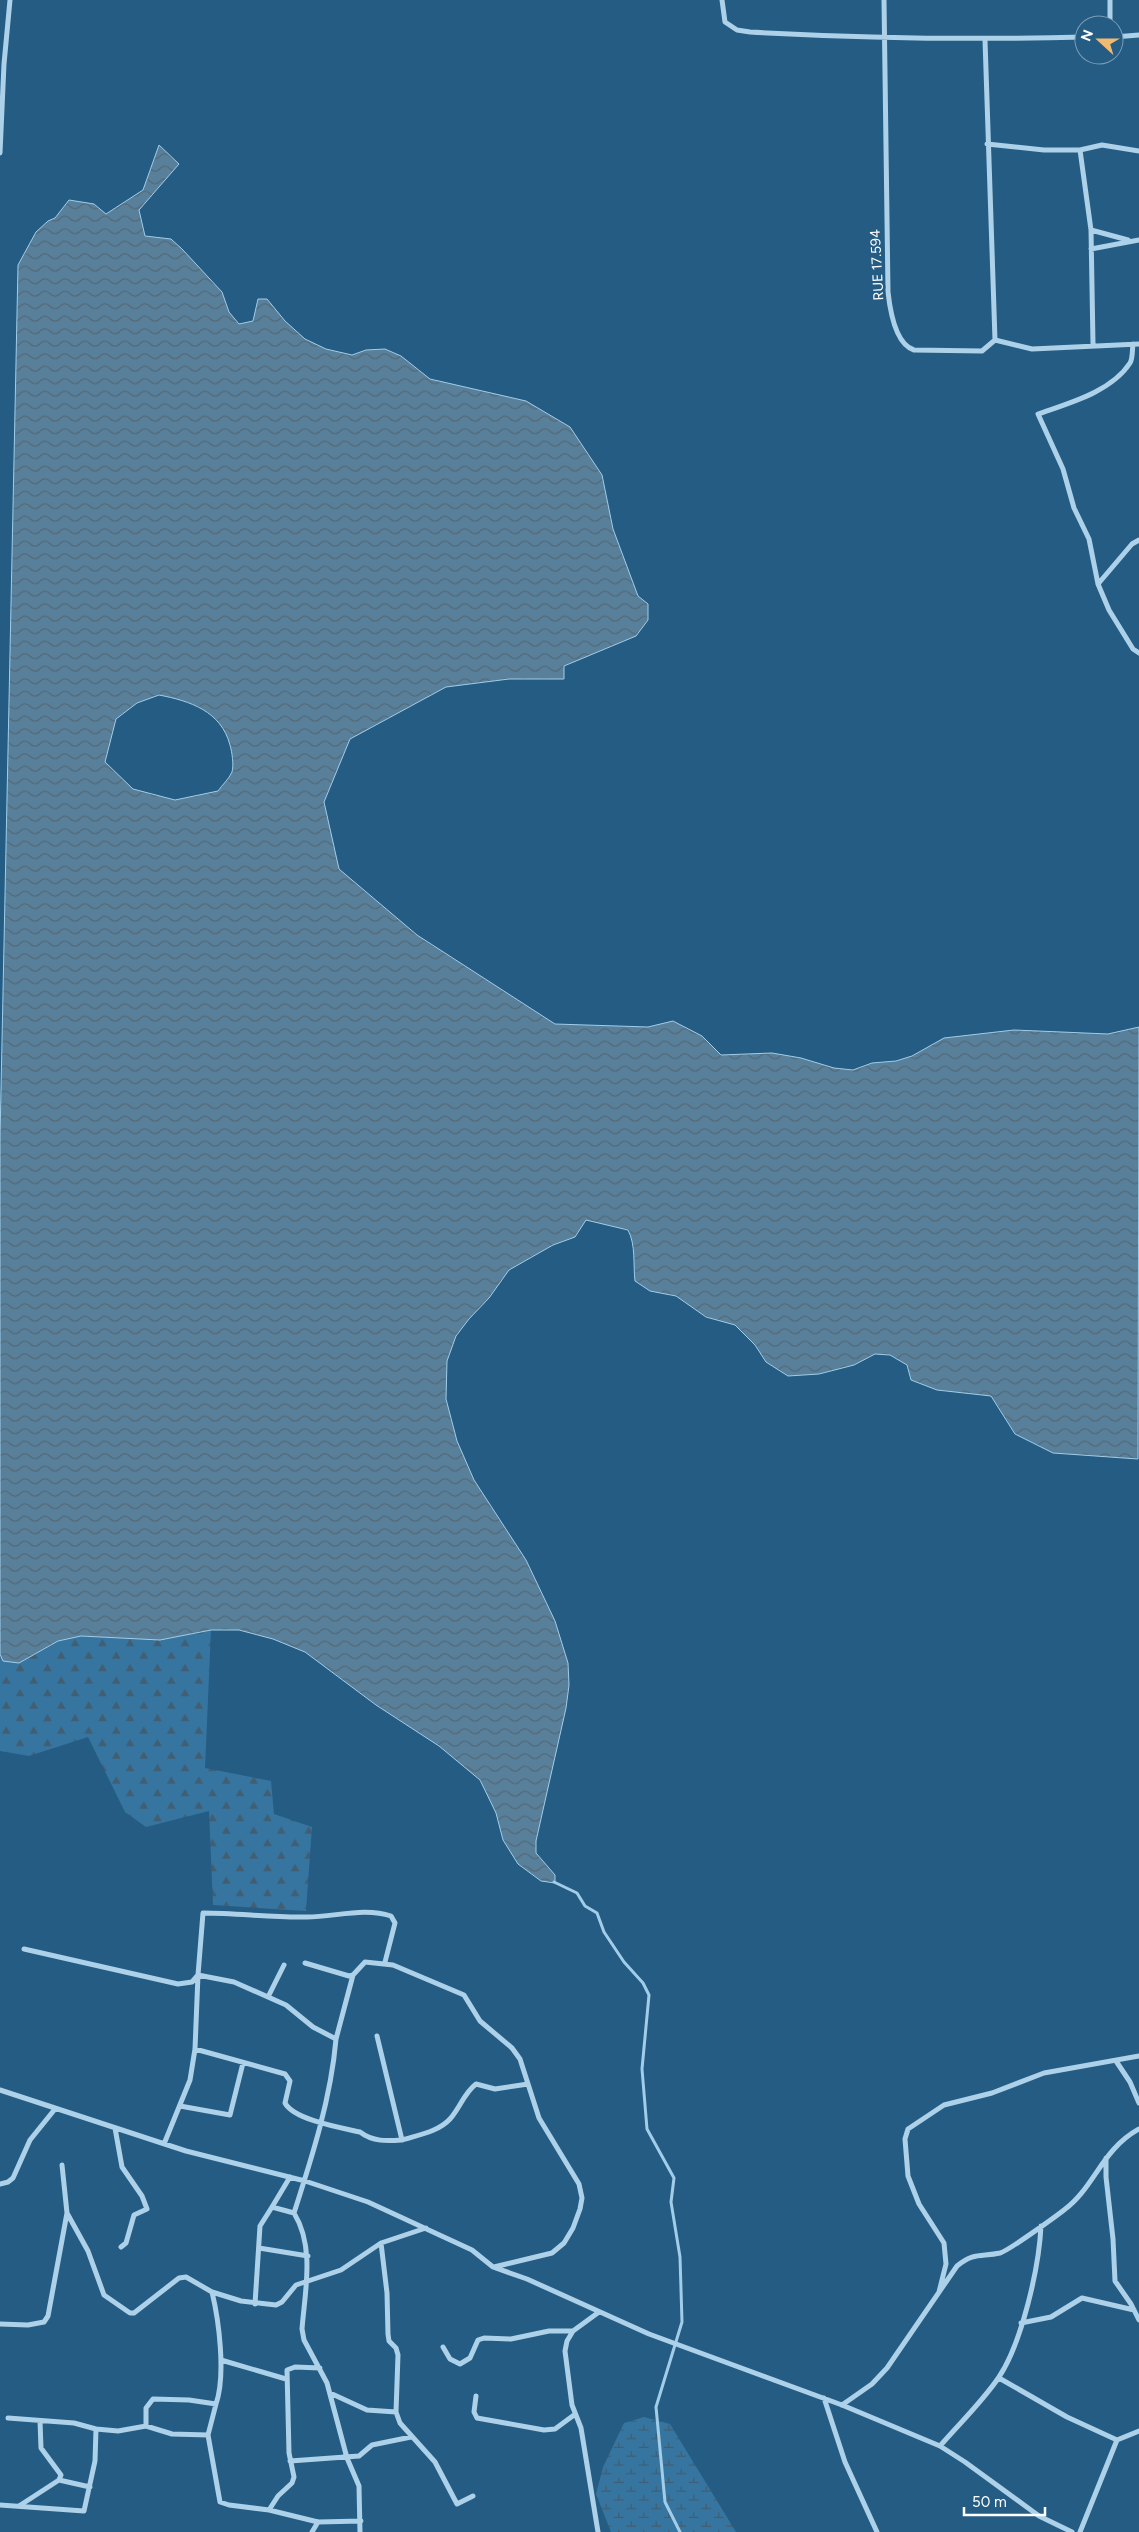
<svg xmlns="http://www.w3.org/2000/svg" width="1139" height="2532" font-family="Figtree,sans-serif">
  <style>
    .forest { fill: url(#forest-firs) }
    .wetland { fill: url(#wetland-marsh) }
    .water { fill: url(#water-waves); stroke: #a1cde9; fill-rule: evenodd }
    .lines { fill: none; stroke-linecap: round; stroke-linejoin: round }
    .stream { stroke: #a1cde9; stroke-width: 3 }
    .minor { stroke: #add1e8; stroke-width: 5 }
    .labels { text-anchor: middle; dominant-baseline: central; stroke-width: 5; stroke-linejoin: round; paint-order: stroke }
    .street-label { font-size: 14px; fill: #fff; stroke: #245c84 }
  </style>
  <defs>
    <pattern id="forest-firs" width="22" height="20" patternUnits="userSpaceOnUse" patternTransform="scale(1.25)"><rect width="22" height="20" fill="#3575a0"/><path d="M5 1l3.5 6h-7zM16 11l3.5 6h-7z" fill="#425e72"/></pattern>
    <pattern id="wetland-marsh" width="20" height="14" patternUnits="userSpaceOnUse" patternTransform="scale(1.25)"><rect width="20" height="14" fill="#3575a0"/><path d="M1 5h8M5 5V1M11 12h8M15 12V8" fill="none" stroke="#425e72"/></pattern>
    <pattern id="water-waves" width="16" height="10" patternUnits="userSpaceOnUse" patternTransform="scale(1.25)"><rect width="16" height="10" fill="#59809b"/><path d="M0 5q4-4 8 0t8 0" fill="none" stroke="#536977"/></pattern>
  </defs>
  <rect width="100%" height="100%" fill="#245c84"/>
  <!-- forest -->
  <path class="forest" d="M211,1630L205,1768L271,1781L274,1814L312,1827L306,1911L213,1905L209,1811L146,1827L125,1812L88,1737L29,1756L0,1751V1654L3,1661L36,1654L58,1641L81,1636L160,1640Z"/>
  <!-- wetland -->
  <path class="wetland" d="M644,2417L670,2424L736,2532H611L596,2494L603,2467L624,2423Z"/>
  <!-- water -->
  <path class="water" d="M159,145L179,164L139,210L145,236L171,239L182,249L222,292L229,312L239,324L253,321L258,299H267L285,321L305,339L326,349L352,355L366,350L385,349L401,356L430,379L526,401L570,427L602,475L613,529L638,596L648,604V620L636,636L564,666V679H509L446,687L350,739L324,802L339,869L417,935L555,1024L648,1027L673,1021L702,1036L721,1055L772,1053L801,1058L834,1068L853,1070L872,1063L896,1061L912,1056L944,1038L1014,1030L1108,1034L1139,1027L1138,1459L1053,1453L1015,1434L991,1396L937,1390L911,1380L907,1365L890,1355L875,1354L854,1365L819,1374L788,1376L766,1362L755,1345L735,1325L706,1317L676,1296L650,1291L635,1281C633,1265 636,1245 628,1230L586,1220L575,1237L553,1245L509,1270L489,1298L469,1319L456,1336L447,1361L446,1399L457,1441L474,1480L526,1560L555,1621L568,1663L569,1685L566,1708L536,1841V1853L555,1875V1883L541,1881L518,1864L503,1840L496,1813L480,1780L439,1746L376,1705L305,1652L273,1639L239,1630H211L160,1640L81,1636L58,1641L19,1663L3,1661L0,1654V1138L18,265L36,232L48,221L55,218L69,200L94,204L106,214L143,190ZM159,695C190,701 221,711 230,745C232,752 234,765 232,772C229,779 222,785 218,791L175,800L133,789L105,762L116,719L137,703Z"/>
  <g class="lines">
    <!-- stream -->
    <path class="stream" d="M554,1882L577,1893L585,1906L597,1913L604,1932L624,1962L643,1983L649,1995L642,2069L647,2129L674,2178L671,2202L680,2257L682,2322L656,2407L665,2502L680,2532"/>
    <!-- minor -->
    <path class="minor" d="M722,0L725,22L737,30L750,32C861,38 972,40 1084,37
      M884,0L888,292C890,310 895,344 914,350L982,351L995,340L1032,349L1139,344
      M1110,0V25
      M1114,37L1139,35
      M985,40L995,340
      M987,144L1044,150H1080L1102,145L1139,151
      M1080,150L1091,230L1093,344
      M0,153L4,64L10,0
      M1091,230L1128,240
      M1091,249L1139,240
      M1133,344C1132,350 1133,358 1130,363C1111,392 1069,403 1038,414L1063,469L1074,508L1089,539L1098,584L1109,610L1133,649L1139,653
      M1098,584L1132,544L1139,540
      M24,1949L178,1984L192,1982L198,1975L234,1982L286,2005L313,2027L336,2039C331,2098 312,2157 294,2213
      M305,1963L349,1976L353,1975L365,1962L393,1965L464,1995L480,2021L512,2048L520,2059L539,2118L579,2184L582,2198L580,2209L573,2228L564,2243L552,2253L494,2267
      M268,1997L284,1965
      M377,2036L402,2140C418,2135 438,2132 450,2119C460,2108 464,2093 476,2084L495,2089L528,2084
      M336,2039L353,1975
      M195,2049L285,2074L290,2081L285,2103C294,2120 342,2128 360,2132C373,2142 387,2141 402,2140
      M1116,2061L1130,2082L1139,2103
      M0,2090L186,2151L305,2181L368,2202L472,2250L493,2267L527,2279L649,2334L842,2405L940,2446L965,2462L1039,2516L1072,2532
      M180,2106L230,2115L243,2063
      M115,2128L122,2167L142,2196L147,2209L134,2215L126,2243L121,2247
      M164,2144L190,2080L195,2049L198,1975L203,1913C238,1913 273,1918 307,1917C335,1917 364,1907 391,1916L395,1923L385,1962
      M1106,2158V2177L1113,2239L1115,2281L1131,2304L1139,2320
      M62,2165L67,2213L88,2251L104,2295L130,2313H134L179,2278L186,2277L212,2292L241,2301L276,2305L282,2302L296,2285L341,2270L381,2243L426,2228
      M290,2177L272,2207L294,2213C315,2247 305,2291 302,2329L304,2340L327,2383L347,2458L359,2486L360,2532
      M0,2184L8,2182L13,2178L30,2140L55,2109
      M381,2243L387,2293L388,2334L389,2341L396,2348L398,2355L396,2412
      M259,2248L308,2256
      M939,2292L946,2264L944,2243L919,2204L908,2176L905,2139L908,2129L944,2105L992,2093L1044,2073L1139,2056
      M255,2304L260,2226L272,2207
      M1021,2323L1051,2317L1082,2298L1134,2310
      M0,2324L28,2325L44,2322L48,2316L67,2213
      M443,2347L450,2359L460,2364L470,2358L478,2340L484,2338L511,2339L549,2331H573
      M221,2360L286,2379
      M999,2378L1067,2417L1117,2440L1139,2431
      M330,2393L367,2410L396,2412L400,2423L435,2462L457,2504L473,2496
      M476,2396L474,2412L477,2418L544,2430L555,2429L574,2415
      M824,2398L845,2462L877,2532
      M216,2404L208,2435L220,2502L229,2505L269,2510L318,2522L361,2521
      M842,2405L872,2384L887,2368L957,2266C974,2252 981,2257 1000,2253C1008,2251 1055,2217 1064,2210C1095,2187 1101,2150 1139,2129
      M40,2421L41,2448L61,2475L59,2480L90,2487
      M146,2426L172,2434L208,2435
      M96,2429L118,2431L146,2426V2408L153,2399L189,2400L216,2404C226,2375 219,2321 212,2292
      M940,2446C959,2424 983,2401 999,2377C1022,2342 1039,2268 1041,2226
      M290,2461L359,2456L372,2445L411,2437
      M0,2505L84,2511L95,2461L96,2429L74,2423L8,2418
      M19,2506L59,2480
      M269,2510L278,2496L292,2483L294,2477L289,2453L287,2370L295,2367L320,2368
      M312,2532L318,2522
      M598,2532L581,2428L572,2405L565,2351L567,2341L573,2331L599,2312
      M1080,2532L1117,2440"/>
  </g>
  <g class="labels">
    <!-- street labels -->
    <g class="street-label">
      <text transform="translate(877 265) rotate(-93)">RUE 17.594</text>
    </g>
  </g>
  <!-- north arrow -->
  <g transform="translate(1099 40) rotate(291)"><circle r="24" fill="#245c84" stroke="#7c9db5"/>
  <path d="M0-4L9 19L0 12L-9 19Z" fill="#f2b971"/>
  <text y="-8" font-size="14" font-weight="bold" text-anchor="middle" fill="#ffffff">N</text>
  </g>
  <!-- scale -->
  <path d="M964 2507v8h81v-8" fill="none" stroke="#ffffff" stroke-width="2.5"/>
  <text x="972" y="2507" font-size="15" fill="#ffffff" stroke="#245c84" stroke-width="4" paint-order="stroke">50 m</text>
</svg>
